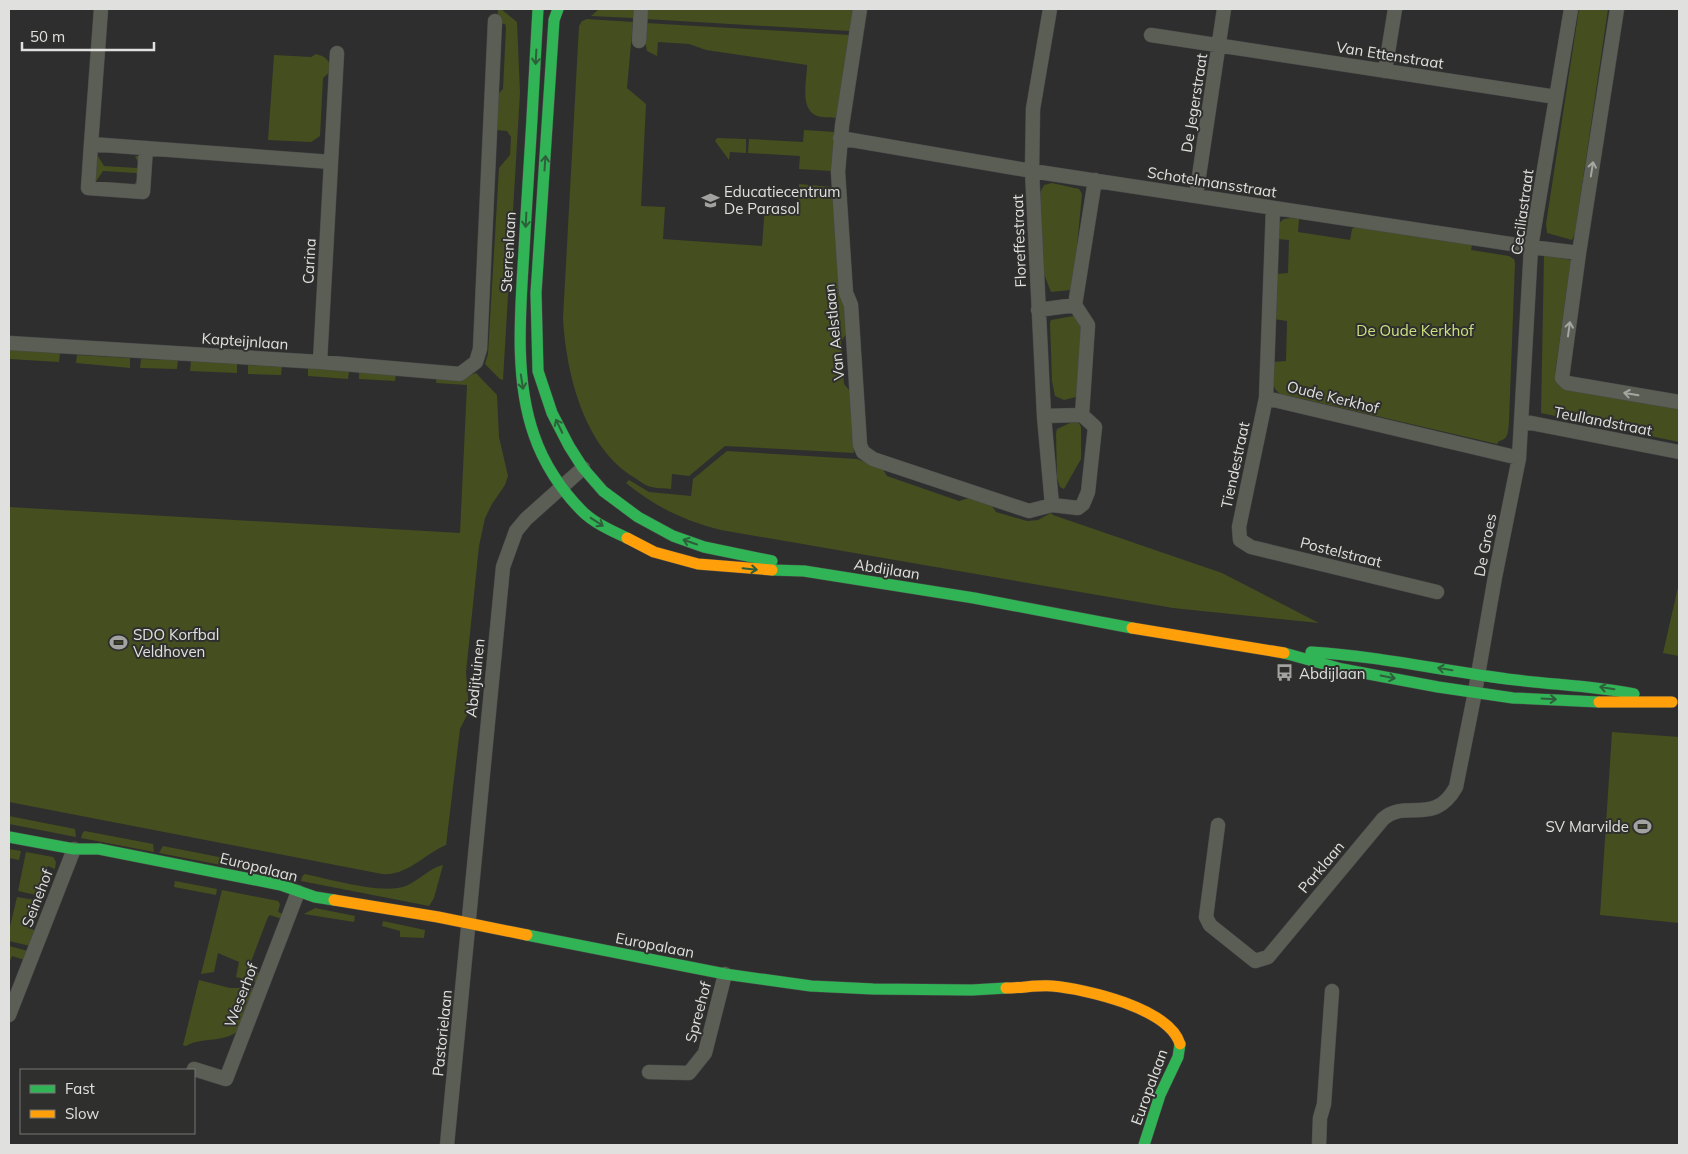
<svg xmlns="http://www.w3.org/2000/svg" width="1688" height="1154" font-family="Mulish,sans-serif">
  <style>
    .green { fill: #454e1e }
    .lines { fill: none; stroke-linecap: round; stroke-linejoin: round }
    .street-casing { stroke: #4a4a4a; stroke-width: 15 }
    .fast-casing { stroke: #4a4a4a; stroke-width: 12 }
    .slow-casing { stroke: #4a4a4a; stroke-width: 12 }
    .street { stroke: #5b5e55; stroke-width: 14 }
    .fast { stroke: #30b455; stroke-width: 11 }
    .slow { stroke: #ff9f0a; stroke-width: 11 }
    .oneway { stroke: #2f5e3b }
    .oneway2 { stroke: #a4a6a1 }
    .labels { text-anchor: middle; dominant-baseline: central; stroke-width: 4; stroke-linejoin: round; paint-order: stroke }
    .street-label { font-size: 15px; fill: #e0e0df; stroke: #2f2f2d }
    .poi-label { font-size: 15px; fill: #e0e0df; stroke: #2f2f2d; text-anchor: start }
    .park-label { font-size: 15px; fill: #cde082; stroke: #2f2f2d }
  </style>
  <rect width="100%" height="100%" fill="#2e2e2e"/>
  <!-- green -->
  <path class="green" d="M498,9H501L517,22L520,93L503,380L500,379L485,364L488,354L499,168L510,155L511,137L507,131L496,130L497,95L503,89L506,27L505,24L497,23Z
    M599,9H634L633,18L591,16Z
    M646,9H854L850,31L646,19Z
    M1579,9H1608L1575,233L1572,240L1547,233L1546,224Z
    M587,19L633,22L627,88L646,104L641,206L665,207L663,239L762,246L765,205L798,207L799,184L832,187L840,299L844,303L846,334L841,342L844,384L850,391L854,453L725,446L689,476L672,474L671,489C665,488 658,489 652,487C646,486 641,482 635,478C584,448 566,373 563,318L579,26L582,21Z
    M646,23L850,35L837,118C831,117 823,118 817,116C799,109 807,80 807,65L706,50L689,44L658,42L657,56L647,51L645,41Z
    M316,54C325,56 331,61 331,71L323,78L320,136L311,142L268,140L274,55L311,57Z
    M804,130L835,132L831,171L799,169L800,156L748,153L749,139L803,142Z
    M717,138L746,139V153L730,152L729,160L715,141Z
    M96,153L104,166L137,168L139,165L135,156H140V184L134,185L139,176L136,173L103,171L95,183Z
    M1052,183L1079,189L1082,194L1074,278L1071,290L1051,292L1044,274L1040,193L1044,185Z
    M1291,218L1299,219L1298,232L1350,240L1352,229L1355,227L1472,245L1471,250L1509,256L1514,259L1515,263L1509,420C1508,429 1510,439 1499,441L1497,444L1286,395L1285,396C1269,391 1273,376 1273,362L1286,361L1287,321L1274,319L1276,274L1288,273L1289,240L1278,239L1279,223L1284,219Z
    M1544,255L1571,260L1555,374L1559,383L1679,407V442L1541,413Z
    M1079,315L1084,318L1081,388L1076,397L1064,400L1055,396L1052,381L1050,323L1051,320Z
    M9,350L60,353L59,362L9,359Z
    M77,355L130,358V368L76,363Z
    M141,359L178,360L177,369L140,368Z
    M191,361L237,364V373L190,371Z
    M248,365L282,367L281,375L248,374Z
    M308,368L349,371L348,379L308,376Z
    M359,371L396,374L395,381L359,379Z
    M476,373L497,395L499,437L508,476L505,485L492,504L485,518L479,546L466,672L469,711L460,729L446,845C424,854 408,876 382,874L9,802V507L460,533L467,385L436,383L437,376L466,377Z
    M1070,423H1079L1081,427V459L1064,489L1060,487L1057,478L1056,434L1057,429Z
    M727,451L857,459L882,468L887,476L959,501L969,498L992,506L996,512L1027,521L1038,520L1051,513L1053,515L1222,573L1319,623L1173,608L721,530C685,521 655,507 626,483L629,480L649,492L691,496L693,479Z
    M1679,583V656L1663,653Z
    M1612,732L1679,737V923L1600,915Z
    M9,816L75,829L76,837L9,824Z
    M85,831L153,844L154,852L81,838L83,832Z
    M163,846L280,869L278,876L159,853Z
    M9,849L21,851L19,860L9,858Z
    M26,852L53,857L56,862L55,869L48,866L36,895L18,891Z
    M443,865L434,898L429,906L301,881L302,877L304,874C331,879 382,895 406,886C420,880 429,868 443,865Z
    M175,881L217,889L216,895L174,887Z
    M222,890L278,901L280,904L278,912L283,914L282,917L279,918L270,915L268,917L249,967L250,970L260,973L257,983L236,977L239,962L218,953L214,972L201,974Z
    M17,897L35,900L25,926L36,931L30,946L9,941V931Z
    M315,908L355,916L354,922L304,914Z
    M383,921L425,930L424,938L400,937V931L382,926Z
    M9,946L28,951L25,960L12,956L9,963Z
    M199,980L230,988H255L240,1029C225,1044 203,1036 186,1046L183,1045Z"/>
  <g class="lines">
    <defs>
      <path id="street" d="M101,9L91,144L331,162
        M860,9L842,126L838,172L846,293L851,305L860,445L863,452L873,459L1029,511L1052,505
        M1050,9L1033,109L1032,171L1044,416L1052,505L1078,508L1083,504L1088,492L1095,427L1082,415L1088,325L1075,305L1095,180
        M1617,9L1579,253L1562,378L1567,383L1679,402
        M1151,35L1556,97
        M639,41L641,9
        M1385,71L1395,9
        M840,138L1032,171L1531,247L1579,253
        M91,144L88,188L143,192L146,148
        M1196,196L1224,9
        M1273,208L1266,398L1519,458
        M1038,310L1075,305
        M9,343L320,362L460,374L476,362L480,349L495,21
        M320,362L337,53
        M1266,398L1239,527L1240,540L1251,547L1437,592
        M1044,416L1082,415
        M1521,421L1679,452
        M1218,825L1206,917L1210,925L1255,961L1268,957L1383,819C1406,798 1434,827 1456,787L1475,692L1495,577L1519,458L1531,247L1571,9
        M9,1015L74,849
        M194,1069L226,1079L298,892
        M649,1072L689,1073L705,1053L725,974
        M447,1145L503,567L516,531L526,519L583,468
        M1319,1145L1320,1118L1324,1104L1332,991"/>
      <path id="fast" d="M538,9C534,83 530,158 525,232C522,296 512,373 534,435C543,462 561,490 582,511C594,523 612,531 627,538
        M558,9L554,20L536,293L538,371L552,413L569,446L583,468L603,491L638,517L673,536L704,547L772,561
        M772,570L804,571L974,598L1132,628
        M1311,652C1380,656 1448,672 1516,680C1556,685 1595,686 1634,694
        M1284,653L1342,669L1438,687L1513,698L1599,702
        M9,837L74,849H99L281,885L315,897L334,900
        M527,935L725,974L811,986L873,989L972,990L1006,988
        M1144,1145L1160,1095L1178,1057L1180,1044"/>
      <path id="slow" d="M627,538L654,552L698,564L772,570
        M1132,628L1284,653
        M1599,702H1672
        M334,900L438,917L527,935
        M1006,988C1021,988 1037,985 1052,986C1086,989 1169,1008 1180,1044"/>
    </defs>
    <!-- street casing -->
    <use href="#street" class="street-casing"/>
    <!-- fast casing -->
    <use href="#fast" class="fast-casing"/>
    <!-- slow casing -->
    <use href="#slow" class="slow-casing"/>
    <!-- street -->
    <use href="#street" class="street"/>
    <!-- fast -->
    <use href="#fast" class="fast"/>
    <!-- slow -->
    <use href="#slow" class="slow"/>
  </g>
  <!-- one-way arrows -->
  <defs><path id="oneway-shaft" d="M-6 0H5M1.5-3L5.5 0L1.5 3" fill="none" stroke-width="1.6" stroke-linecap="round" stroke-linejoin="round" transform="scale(1.25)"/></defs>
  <g class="oneway">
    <use href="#oneway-shaft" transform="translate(536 57) rotate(93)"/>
    <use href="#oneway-shaft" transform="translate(545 163) rotate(-86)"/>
    <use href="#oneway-shaft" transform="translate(526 220) rotate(93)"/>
    <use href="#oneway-shaft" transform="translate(522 382) rotate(81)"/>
    <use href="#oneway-shaft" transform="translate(559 426) rotate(-116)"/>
    <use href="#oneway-shaft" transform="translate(597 522) rotate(33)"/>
    <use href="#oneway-shaft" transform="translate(690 542) rotate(-161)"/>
    <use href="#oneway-shaft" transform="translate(750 569) rotate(6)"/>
    <use href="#oneway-shaft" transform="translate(1445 669) rotate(-171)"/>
    <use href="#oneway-shaft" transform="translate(1388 677) rotate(11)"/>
    <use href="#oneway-shaft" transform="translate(1607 688) rotate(-171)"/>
    <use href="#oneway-shaft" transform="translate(1549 699) rotate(3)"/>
  </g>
  <g class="oneway2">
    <use href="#oneway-shaft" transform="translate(1592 169) rotate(-81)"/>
    <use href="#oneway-shaft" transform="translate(1569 329) rotate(-82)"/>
    <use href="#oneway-shaft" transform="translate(1631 394) rotate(-171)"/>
  </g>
  <!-- icons -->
  <defs>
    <symbol id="school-bare" viewBox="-9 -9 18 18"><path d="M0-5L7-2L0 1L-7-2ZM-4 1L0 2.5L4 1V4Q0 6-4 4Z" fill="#a2a2a1" stroke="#2f2f2d" stroke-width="2.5" paint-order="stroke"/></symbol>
    <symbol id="stadium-bare" viewBox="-9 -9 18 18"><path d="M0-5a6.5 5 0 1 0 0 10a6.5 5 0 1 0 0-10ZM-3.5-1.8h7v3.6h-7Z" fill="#a2a2a1" stroke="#2f2f2d" stroke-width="2.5" paint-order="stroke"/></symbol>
    <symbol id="bus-bare" viewBox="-9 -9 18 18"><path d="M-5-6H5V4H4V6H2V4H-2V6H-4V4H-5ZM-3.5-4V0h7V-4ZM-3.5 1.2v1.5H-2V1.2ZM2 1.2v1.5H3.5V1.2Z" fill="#a2a2a1" stroke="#2f2f2d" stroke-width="2.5" paint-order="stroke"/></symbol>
  </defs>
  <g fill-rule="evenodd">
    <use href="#school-bare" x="698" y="188" width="25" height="25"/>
    <use href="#stadium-bare" x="106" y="630" width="25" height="25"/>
    <use href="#bus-bare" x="1272" y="660" width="25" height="25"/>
    <use href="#stadium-bare" x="1630" y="814" width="25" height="25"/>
  </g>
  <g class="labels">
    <!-- street labels -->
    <g class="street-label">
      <text transform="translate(1390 55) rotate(9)">Van Ettenstraat</text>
      <text transform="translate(1194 103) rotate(-81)">De Jegerstraat</text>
      <text transform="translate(1212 182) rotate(9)">Schotelmansstraat</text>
      <text transform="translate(1522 212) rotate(-82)">Ceciliastraat</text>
      <text transform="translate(1019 241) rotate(-92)">Floreffestraat</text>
      <text transform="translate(508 252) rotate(-87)">Sterrenlaan</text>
      <text transform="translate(309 261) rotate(-87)">Carina</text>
      <text transform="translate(834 332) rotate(-96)">Van Aelstlaan</text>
      <text transform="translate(245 341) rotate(4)">Kapteijnlaan</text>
      <text transform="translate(1333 397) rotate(14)">Oude Kerkhof</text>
      <text transform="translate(1603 421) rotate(11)">Teullandstraat</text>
      <text transform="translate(1235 465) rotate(-78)">Tiendestraat</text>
      <text transform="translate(1485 545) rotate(-79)">De Groes</text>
      <text transform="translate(1341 552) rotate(14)">Postelstraat</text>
      <text transform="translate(887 569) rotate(9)">Abdijlaan</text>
      <text transform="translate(475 678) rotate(-84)">Abdijtuinen</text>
      <text transform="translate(259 867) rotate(14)">Europalaan</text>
      <text transform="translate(1321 867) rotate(-50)">Parklaan</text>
      <text transform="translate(37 898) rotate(-69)">Seinehof</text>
      <text transform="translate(655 945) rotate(11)">Europalaan</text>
      <text transform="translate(241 995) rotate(-69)">Weserhof</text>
      <text transform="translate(698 1012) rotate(-75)">Spreehof</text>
      <text transform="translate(442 1033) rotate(-84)">Pastorielaan</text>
      <text transform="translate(1149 1087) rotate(-70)">Europalaan</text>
    </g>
    <!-- poi labels -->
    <g class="poi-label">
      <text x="724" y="191">Educatiecentrum<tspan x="724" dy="17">De Parasol</tspan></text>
      <text x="133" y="634">SDO Korfbal<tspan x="133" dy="17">Veldhoven</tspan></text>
      <text x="1299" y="673">Abdijlaan</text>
      <text x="1629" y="826" text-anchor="end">SV Marvilde</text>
    </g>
    <!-- park labels -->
    <g class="park-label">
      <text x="1415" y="330">De Oude Kerkhof</text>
    </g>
  </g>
  <!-- border -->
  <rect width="1688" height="1154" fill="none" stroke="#e0e0df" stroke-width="20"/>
  <!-- legend -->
  <rect x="20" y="1069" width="175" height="65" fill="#2f2f2d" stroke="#767674"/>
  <rect x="30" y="1085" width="25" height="8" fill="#30b455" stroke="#767674"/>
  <text x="65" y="1094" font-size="15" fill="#e0e0df">Fast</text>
  <rect x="30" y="1110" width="25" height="8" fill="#ff9f0a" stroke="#767674"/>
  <text x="65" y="1119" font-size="15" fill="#e0e0df">Slow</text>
  <!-- scale -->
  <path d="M22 42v8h132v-8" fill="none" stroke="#e0e0df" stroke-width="2.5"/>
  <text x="30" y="42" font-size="15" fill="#e0e0df" stroke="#2f2f2d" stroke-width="4" paint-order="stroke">50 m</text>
</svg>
